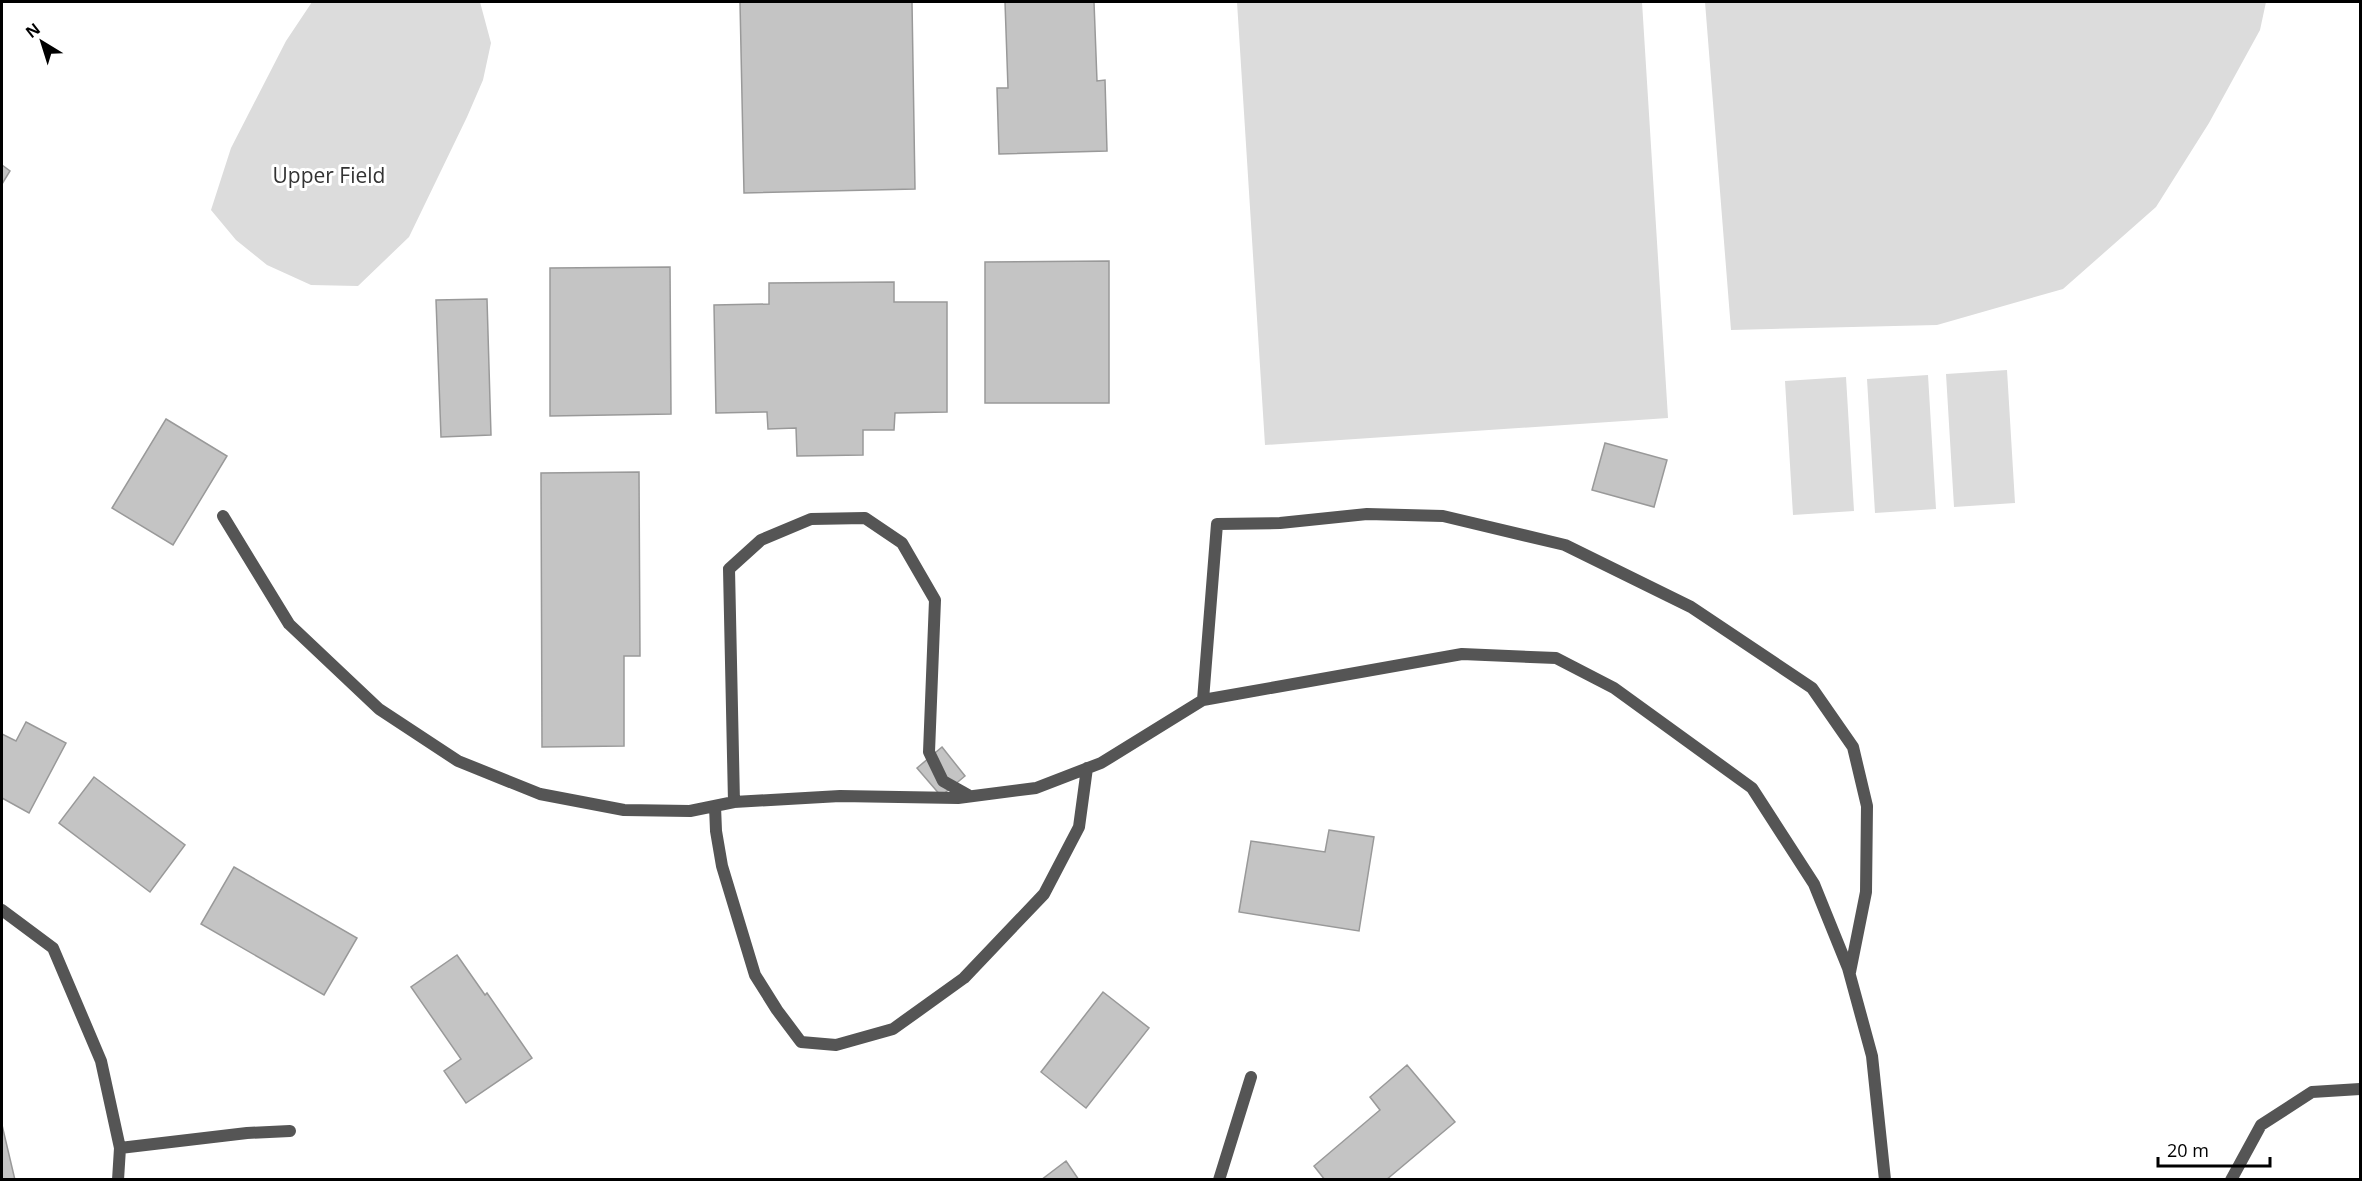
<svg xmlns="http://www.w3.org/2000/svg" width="2362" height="1181" font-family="'Open Sans',sans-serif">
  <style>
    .green { fill: #dcdcdc }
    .building { fill: #c4c4c4; stroke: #999; stroke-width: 1.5 }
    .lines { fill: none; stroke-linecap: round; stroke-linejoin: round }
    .service { stroke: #555; stroke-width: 12 }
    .minor { stroke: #555; stroke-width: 12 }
    .labels { text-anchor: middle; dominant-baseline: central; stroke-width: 6; stroke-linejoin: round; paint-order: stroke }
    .park-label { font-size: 21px; fill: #333; stroke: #fff }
  </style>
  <rect width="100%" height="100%" fill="#fff"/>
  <!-- green -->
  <path class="green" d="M312,2H480L491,43L483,80L467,117L409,237L358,286L311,285L267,265L236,240L211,210L231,148L286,41Z
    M1237,2H1642L1668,418L1265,445Z
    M1705,2H2266L2260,30L2209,123L2156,207L2063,289L1937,325L1731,330Z
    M2007,370L2015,503L1954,507L1946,374Z
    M1928,375L1936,509L1875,513L1867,379Z
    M1846,377L1854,511L1793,515L1785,381Z"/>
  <!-- building -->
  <path class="building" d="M740,2H912L915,189L744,193Z
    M1005,2H1094L1097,81L1105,80L1107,151L999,154L997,88H1008Z
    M2,165L10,171L2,184Z
    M1109,261V403H985V262Z
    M670,267L671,414L550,416V268Z
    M894,282V302H947V412L895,413L894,430H863V455L797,456L796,428L768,429L767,412L716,413L714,305L769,304V283Z
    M487,299L491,435L441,437L436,300Z
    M166,419L227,456L173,545L112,508Z
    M1605,443L1667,460L1654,507L1592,490Z
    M639,472L640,656H624V746L542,747L541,473Z
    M26,722L66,743L29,813L2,798V734L16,741Z
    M942,747L965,776L941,796L917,768Z
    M94,777L185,845L150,892L59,823Z
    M1329,830L1374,837L1359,931L1239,912L1251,841L1325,852Z
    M234,867L357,938L324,995L201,924Z
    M457,955L485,995L487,993L532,1058L466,1103L444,1071L461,1059L411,987Z
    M1103,992L1149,1028L1086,1108L1041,1072Z
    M1407,1065L1455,1122L1386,1180H1325L1314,1166L1380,1110L1370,1097Z
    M2,1125L15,1180H2Z
    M1066,1161L1079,1180H1041Z"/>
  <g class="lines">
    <!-- service -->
    <path class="service" d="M223,516L289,624L379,709L458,761L540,794L624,810L690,811L734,802
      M1203,700L1217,524L1280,523L1367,514L1443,516L1565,545L1691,607L1812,688L1853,747L1867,806L1866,892L1850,972
      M968,795L943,781L929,752L935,600L902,543L865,518L811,519L761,540L729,569L734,802L840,796L958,798L1036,788L1101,763L1203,700L1462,654L1556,658L1614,688L1752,788L1814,884L1848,968L1872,1056L1885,1180
      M715,806L716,831L722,866L755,975L777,1010L801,1042L836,1045L893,1029L964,978L1044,894L1079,827L1087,768
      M2231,1180L2261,1125L2312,1092L2360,1089"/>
    <!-- minor -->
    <path class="minor" d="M2,910L53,948L101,1061L120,1148L118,1180
      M120,1148L247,1133L290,1131
      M1219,1180L1251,1077"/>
  </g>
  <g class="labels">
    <!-- park labels -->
    <g class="park-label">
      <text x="329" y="175">Upper Field</text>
    </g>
  </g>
  <!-- border -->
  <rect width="2362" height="1181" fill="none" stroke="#000000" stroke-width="6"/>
  <!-- north arrow -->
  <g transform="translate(42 42) rotate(322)" stroke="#ffffff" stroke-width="4.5" paint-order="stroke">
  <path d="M0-4.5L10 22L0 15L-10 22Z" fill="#000000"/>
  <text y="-9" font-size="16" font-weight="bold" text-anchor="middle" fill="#000000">N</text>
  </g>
  <!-- scale -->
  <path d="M2158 1157v9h112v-9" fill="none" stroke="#000000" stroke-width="3"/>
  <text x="2167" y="1157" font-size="18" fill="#000000" stroke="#ffffff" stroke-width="4.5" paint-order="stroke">20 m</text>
</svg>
